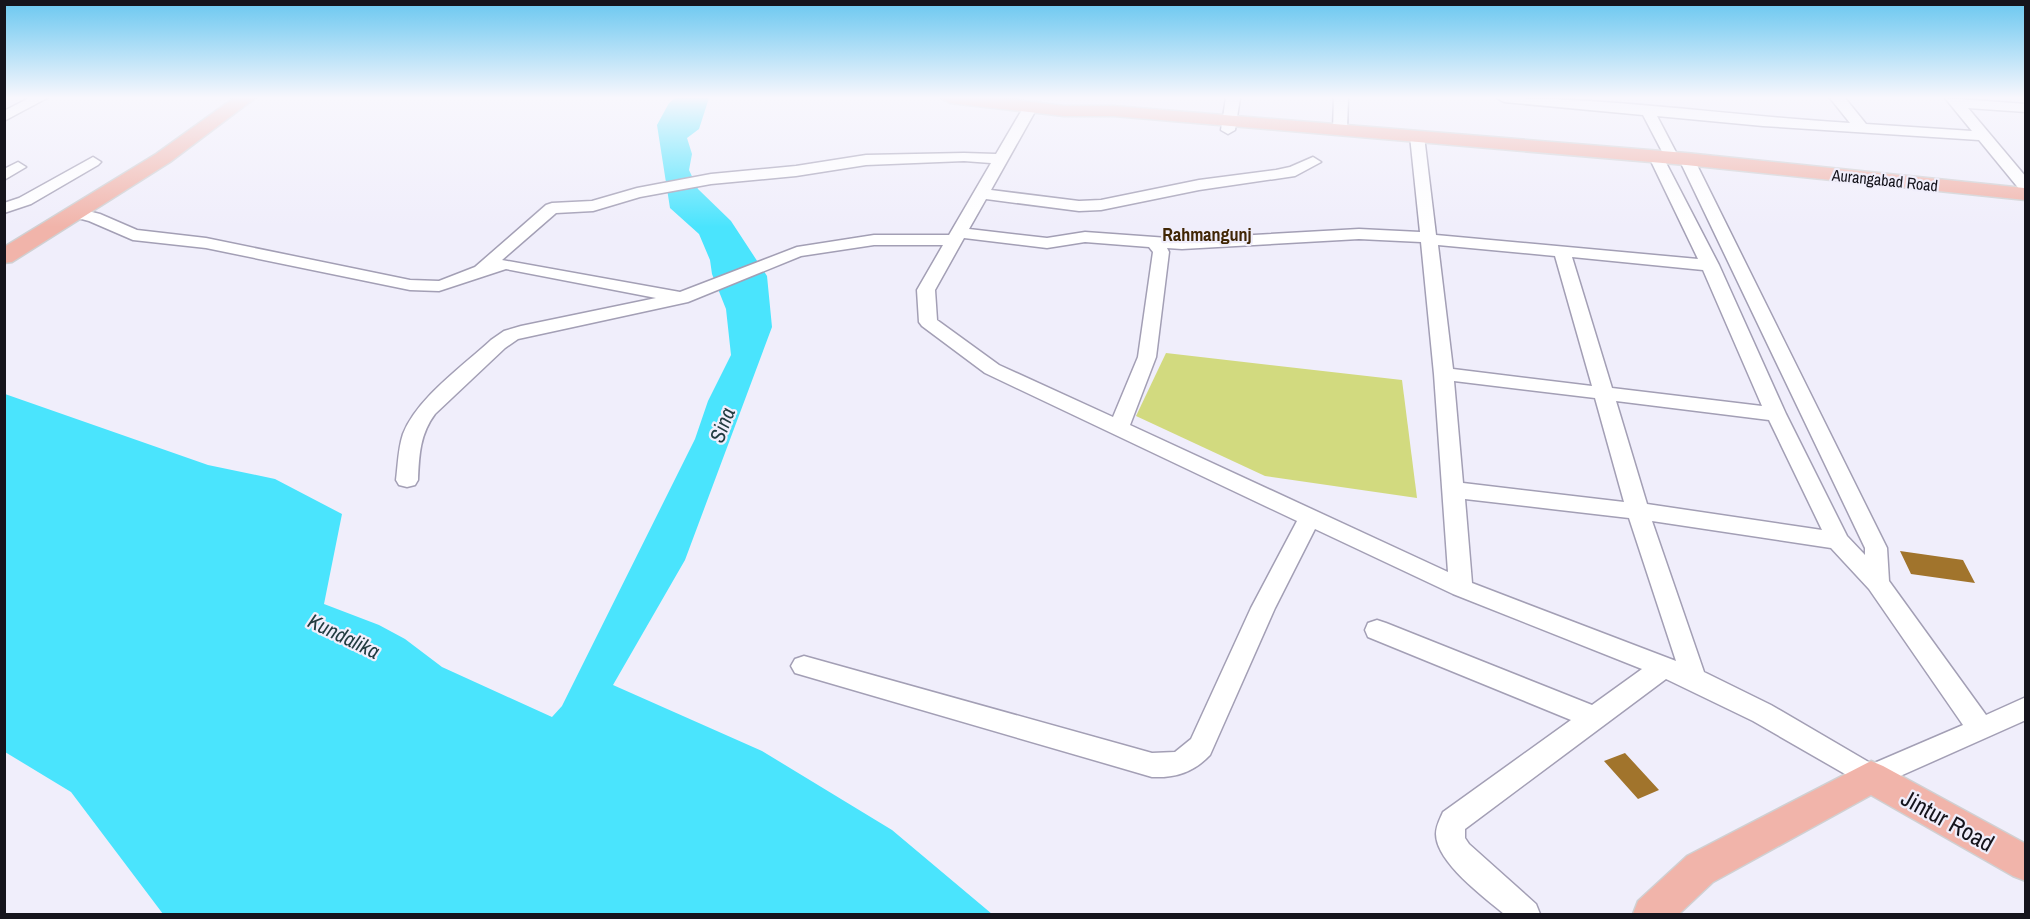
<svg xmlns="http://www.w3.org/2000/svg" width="2030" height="919" font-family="'Archivo Narrow',sans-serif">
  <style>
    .green { fill: #d2da7f }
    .water { fill: #4ae4fd }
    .building { fill: #a1742c }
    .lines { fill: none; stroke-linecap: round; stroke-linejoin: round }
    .minor-casing { stroke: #a39fb5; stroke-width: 3 }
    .major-casing { stroke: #d0d0d2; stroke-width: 3 }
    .minor { fill: #fff; fill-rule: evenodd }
    .major { fill: #f1b4aa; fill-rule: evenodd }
    .labels { text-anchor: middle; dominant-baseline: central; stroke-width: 4.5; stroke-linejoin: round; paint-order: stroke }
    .far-street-label { font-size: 16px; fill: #15141c; stroke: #f0eefb }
    .far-neighbourhood-label { font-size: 18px; font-weight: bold; fill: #402605; stroke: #f0eefb }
    .water-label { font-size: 21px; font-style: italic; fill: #223b40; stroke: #f0eefb }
    .near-street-label { font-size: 24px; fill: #15141c; stroke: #f0eefb }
  </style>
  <rect width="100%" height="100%" fill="#f0eefb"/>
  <!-- green -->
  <path class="green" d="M1166,353L1402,380L1417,498L1265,476L1136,416Z"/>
  <!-- water -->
  <path class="water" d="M675,98H709L699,129L687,138L692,154L689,170L698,189L731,221L767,276L772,327L685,560L613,685L762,751L892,830L992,914H163L71,792L5,752V394L208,465L275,479L342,514L324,604L379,625L405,639L442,667L552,717L562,706L695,439L708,401L731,355L726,309L712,274L710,260L699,234L670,208L657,125L669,103Z"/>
  <!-- building -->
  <path class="building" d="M1900,551L1963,560L1975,583L1911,574Z
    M1625,753L1659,790L1638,799L1604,761Z"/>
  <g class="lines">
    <defs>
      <path id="minor" d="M29,98H47L4,121V111Z
        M1226,98H1240L1235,130L1228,134L1221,130Z
        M1334,98H1348L1347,130L1340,134L1333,130Z
        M1497,98C1615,98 1733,116 1850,123L1830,98H1845L1866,124L1972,131L1945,98L2026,104V112L1968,108L2026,177V192L2020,190L1979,140L1763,126L1657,116L1679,158L1686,154L1694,159L1887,548L1889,581L1986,715L2026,697V720L1871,789L1753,721L1666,679L1465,829V838L1469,844L1536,904L1540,914H1504C1484,897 1436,862 1436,834C1436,826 1440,819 1443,812L1571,720L1368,637L1365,630L1368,623L1377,620L1386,623L1592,705L1642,669L1453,594L1315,529L1275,608L1210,755C1194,772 1176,778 1152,777L795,673L791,666L795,659L804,656L1152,753L1175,752L1191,739L1251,608L1297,521L985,373L922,326L919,322L917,290L943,245H874L801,256L688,302L518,339L505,348L435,414C420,434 419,455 418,480L415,485L407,487L399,485L396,480C398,465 398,449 403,434C417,398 463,366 491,340L504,331L521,326L656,298L506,269L439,291L410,290L206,248L133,240L89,221L70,216L68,213L76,208L100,214L137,230L206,238L410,280L439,281L475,267L546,205L552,203L592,201L637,188L711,174L796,166L866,155L964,153L996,154L1023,108L1030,104L1037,108L991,190L1079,201L1101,200L1199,180L1276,170L1290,167L1313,157L1321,162L1295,176L1199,190L1101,210L1079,211L986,199L969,229L1047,238L1085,232L1182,239L1359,229L1420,232L1410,136L1417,132L1424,136L1436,235L1698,259L1649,157L1656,153L1663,157L1719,265L1786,414L1847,536L1865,555V548L1679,159L1672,162L1667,161L1643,115L1504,102ZM964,161L991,163L949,235H874L797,247L680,292L502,260L556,213L593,211L640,197L711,184L796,176L866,165ZM964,238L1047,248L1085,242L1149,247L1153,252L1138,357L1113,417L999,365L937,320L935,290ZM1359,239L1421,242L1434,374L1448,572L1130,425L1156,357L1169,252L1167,248L1182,249ZM1438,245L1555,256L1592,386L1453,369ZM1572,257L1703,270L1762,406L1612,388ZM1454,381L1595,398L1624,502L1463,483ZM1616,401L1769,420L1822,530L1647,504ZM1465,499L1629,518L1676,661L1472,583ZM1652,521L1831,548L1869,589L1963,725L1872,764L1771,705L1704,672Z
        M93,157L101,162L98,165L31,204L4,213V203L19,198Z
        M18,162L26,167L4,180V169Z"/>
      <path id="major" d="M234,98H255L170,162L12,262L4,263V247L156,154Z
        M941,98H1000L1064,106H1114L1686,153L2024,188L2026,200L1686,165L1114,116H1064L950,103Z
        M1871,761L1883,766L2026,844V881L2013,876L1871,795L1713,882L1679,914H1633L1638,901L1687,856Z"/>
    </defs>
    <!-- minor casing -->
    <use href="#minor" class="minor-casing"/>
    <!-- major casing -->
    <use href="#major" class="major-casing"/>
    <!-- minor -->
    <use href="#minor" class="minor"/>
    <!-- major -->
    <use href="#major" class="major"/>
  </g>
  <!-- sky -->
  <linearGradient id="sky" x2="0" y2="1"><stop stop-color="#69c7f0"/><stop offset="0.43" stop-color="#f8f7fd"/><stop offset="1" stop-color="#f8f7fd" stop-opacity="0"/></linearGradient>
  <rect width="2030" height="227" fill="url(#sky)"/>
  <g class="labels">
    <!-- far-street labels -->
    <g class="far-street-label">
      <text transform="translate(1885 180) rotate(6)">Aurangabad Road</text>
    </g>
    <!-- far-neighbourhood labels -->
    <g class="far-neighbourhood-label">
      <text x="1207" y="234">Rahmangunj</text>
    </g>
    <!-- water labels -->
    <g class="water-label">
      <text transform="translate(722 425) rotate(-69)">Sina</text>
      <text transform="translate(344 636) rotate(26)">Kundalika</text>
    </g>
    <!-- near-street labels -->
    <g class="near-street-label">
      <text transform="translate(1948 820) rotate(29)">Jintur Road</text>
    </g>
  </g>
  <!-- border -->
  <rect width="2030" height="919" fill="none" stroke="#15141c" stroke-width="12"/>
</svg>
